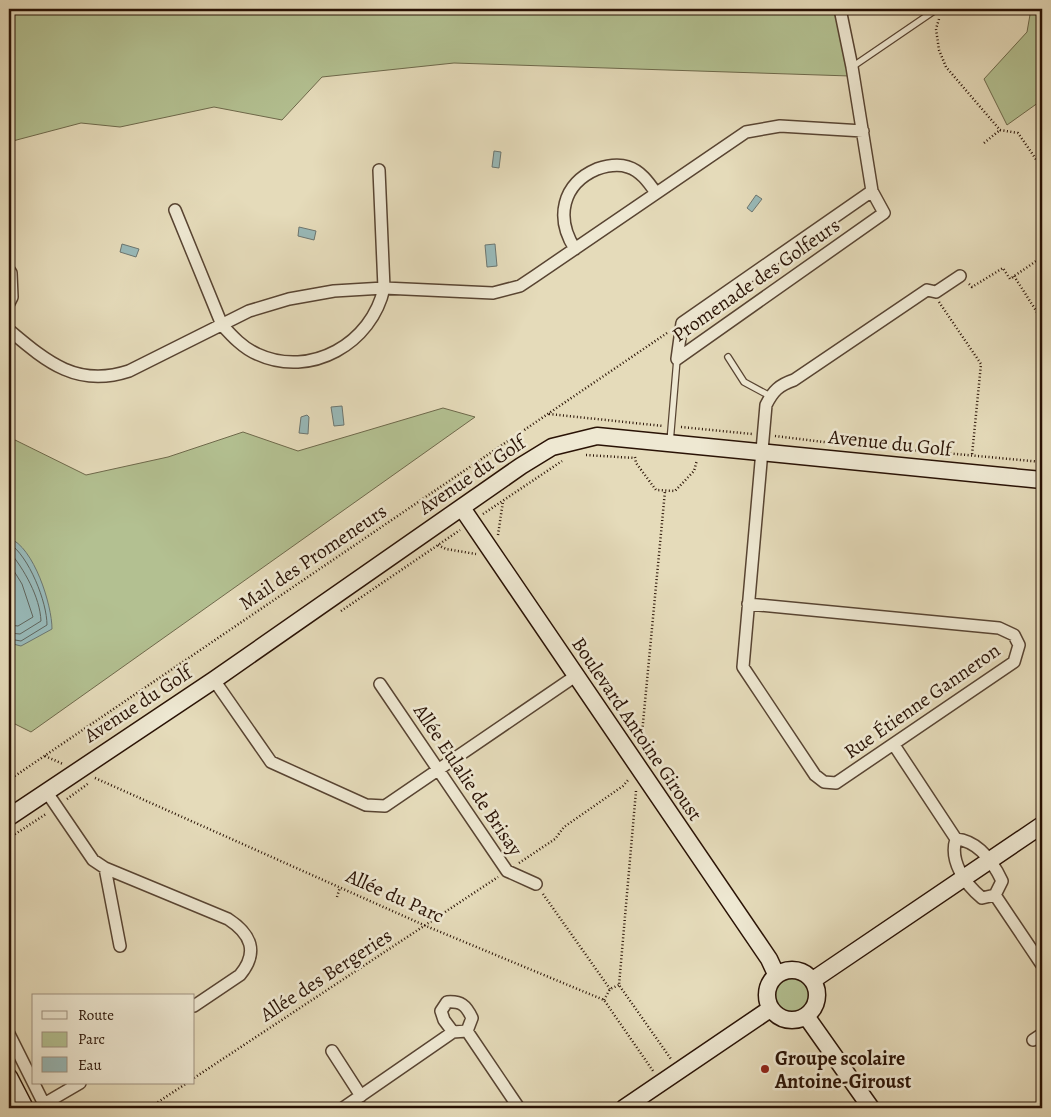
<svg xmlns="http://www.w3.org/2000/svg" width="1051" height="1117" font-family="Alegreya,serif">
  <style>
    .green { fill: #b3c091; stroke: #6e694b }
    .water { fill: #98b9b8; stroke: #6c7670 }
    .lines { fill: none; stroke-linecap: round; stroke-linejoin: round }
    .shore { stroke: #60665e; stroke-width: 1 }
    .lane-casing { stroke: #584432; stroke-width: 8 }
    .street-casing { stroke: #584432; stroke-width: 14 }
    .secondary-casing { stroke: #291205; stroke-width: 19 }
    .path { stroke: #291205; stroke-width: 2.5; stroke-dasharray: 1 2.5; stroke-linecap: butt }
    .lane { stroke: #eee8d2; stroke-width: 5.5 }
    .street { stroke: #eee8d2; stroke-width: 11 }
    .secondary { stroke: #eee8d2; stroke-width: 16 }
    .poi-dot { fill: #8f2418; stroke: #eee8d2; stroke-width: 2 }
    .labels { text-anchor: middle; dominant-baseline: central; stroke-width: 5; stroke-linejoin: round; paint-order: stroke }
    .street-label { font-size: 20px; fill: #291205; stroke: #eee8d2 }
    .poi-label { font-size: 20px; font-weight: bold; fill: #291205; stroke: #eee8d2; text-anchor: start }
  </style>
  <rect width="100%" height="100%" fill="#e5dbba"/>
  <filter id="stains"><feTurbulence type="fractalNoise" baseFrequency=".004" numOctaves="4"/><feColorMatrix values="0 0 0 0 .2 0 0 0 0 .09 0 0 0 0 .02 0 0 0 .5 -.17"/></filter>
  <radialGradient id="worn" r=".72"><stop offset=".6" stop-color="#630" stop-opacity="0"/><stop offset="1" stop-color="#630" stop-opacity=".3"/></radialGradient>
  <!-- green -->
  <path class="green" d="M9,9H845L850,76L454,63L322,77L282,120L214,107L120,127L81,123L9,142Z
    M1031,9H1042V100L1007,125L984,79L1027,32Z
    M443,408L475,417L31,732L9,721V437L86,475L168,457L243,432L298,451Z
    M775 995a18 18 0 1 1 36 0a18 18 0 1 1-36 0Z"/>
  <!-- water -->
  <path class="water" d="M494,151L501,152L499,168L492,167Z
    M756,195L762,199L752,212L747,208Z
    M299,227L316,231L314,240L298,236Z
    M122,244L139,249L136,257L120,252Z
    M495,244L497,266L487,267L485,245Z
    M342,406L344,425L334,426L331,407Z
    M307,415L309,417L308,434L299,433L301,417Z
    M9,538C34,547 52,605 52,629L21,646L9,643Z"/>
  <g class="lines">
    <!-- shore -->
    <path class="shore" d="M9,543C29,556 47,602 47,625L21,641L9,639
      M9,551C24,569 40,597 41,621L20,634L9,633
      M9,563L22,584L33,617L18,626L9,625"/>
    <defs>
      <path id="lane" d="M852,67L937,9
        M728,357L744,382L770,396
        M670,442L677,359"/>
      <path id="street" d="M840,9L852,67L872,191
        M872,191L884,213L677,359L682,323Z
        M175,210L222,325C232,336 243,348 257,354C311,379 372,343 384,288L379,170
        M575,249C555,218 562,184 597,169C606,166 619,164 628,167C641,171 649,183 656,193
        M9,270L11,273L12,297L9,303
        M9,330C47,362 77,388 129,371L249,311L289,299L334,291L384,288L493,293L520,286L535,276L746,132L780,126L863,131
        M748,604L999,628L1014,635L1019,645L1014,662L836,783L824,782L815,775L743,667L766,405C773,391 779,385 794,380L927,290L936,292L960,276
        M214,680L271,762L366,805L385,806L574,677
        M380,684L507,871L536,884
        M894,745L956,839
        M46,791L93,860L105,868L228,919C251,934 259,952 240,975L194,1006
        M956,839C978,841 993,862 1002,881L995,895L982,898C965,884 949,861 956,839Z
        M105,868L120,946
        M995,895L1042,965
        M453,1032L444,1020L441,1011L447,1002C461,1001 466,1005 472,1018L467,1031
        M9,1034L46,1108
        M1033,1040L1042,1034
        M332,1051L361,1096
        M44,1104L80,1083
        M343,1108L453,1032L467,1031L519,1108"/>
      <path id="secondary" d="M462,508L769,959L776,974
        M9,817L214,680L521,466L552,447L597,436L1042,480
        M767 995a25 25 0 1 1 50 0a25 25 0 1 1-50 0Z
        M813,980L1042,825
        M806,1016L871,1108
        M9,1077L25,1108
        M624,1108L770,1009"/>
    </defs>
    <!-- lane casing -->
    <use href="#lane" class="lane-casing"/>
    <!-- street casing -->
    <use href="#street" class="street-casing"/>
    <!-- secondary casing -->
    <use href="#secondary" class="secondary-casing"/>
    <!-- path -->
    <path class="path" d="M939,19L936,29L939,50L946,67L1000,130L1018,133L1042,168
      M984,143L1000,130
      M1014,276L1042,320
      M969,284L972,287L1003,268L1010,279L1042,257
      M939,302L981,364L972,455
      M549,414L663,426
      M681,427L752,434
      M775,436L832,443
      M870,446L1042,462
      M586,455L635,458
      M635,457L636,463L656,490L675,491L694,471L697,460
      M483,514L562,461
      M498,535L503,501
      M438,545L446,549L476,554
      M341,611L460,530
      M641,744L665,491
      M45,756L63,764
      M95,778L426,926L604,1000L653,1071
      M9,780L667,333
      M636,791L619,985L671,1059
      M67,799L89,783
      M9,838L46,814
      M519,863L555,839L564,827L623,786L629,779
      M543,894L610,989
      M337,897L340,887
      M604,1000L610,989L619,985
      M194,1078L498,877
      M149,1108L187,1083"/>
    <!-- lane -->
    <use href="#lane" class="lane"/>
    <!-- street -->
    <use href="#street" class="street"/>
    <!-- secondary -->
    <use href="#secondary" class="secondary"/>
  </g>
  <!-- markers -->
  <circle class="poi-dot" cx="765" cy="1069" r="5"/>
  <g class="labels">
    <!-- street labels -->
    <g class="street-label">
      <text transform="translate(756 280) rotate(-35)">Promenade des Golfeurs</text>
      <text transform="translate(890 443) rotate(6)">Avenue du Golf</text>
      <text transform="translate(472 475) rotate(-34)">Avenue du Golf</text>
      <text transform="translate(313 557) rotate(-34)">Mail des Promeneurs</text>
      <text transform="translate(922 701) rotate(-35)">Rue Étienne Ganneron</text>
      <text transform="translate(138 704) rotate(-33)">Avenue du Golf</text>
      <text transform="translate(637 729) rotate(56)">Boulevard Antoine Giroust</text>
      <text transform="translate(468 780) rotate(56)">Allée Eulalie de Brisay</text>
      <text transform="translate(395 896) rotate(24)">Allée du Parc</text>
      <text transform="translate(326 975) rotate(-33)">Allée des Bergeries</text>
    </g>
    <!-- poi labels -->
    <g class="poi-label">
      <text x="775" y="1058">Groupe scolaire<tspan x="775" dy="23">Antoine-Giroust</tspan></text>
    </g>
  </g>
  <!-- margin -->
  <rect width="1051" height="1117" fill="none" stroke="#e5dbba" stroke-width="30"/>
  <rect x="10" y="10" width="1031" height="1097" fill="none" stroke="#291205" stroke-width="2.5"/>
  <rect x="15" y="15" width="1021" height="1087" fill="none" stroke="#291205"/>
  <!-- legend -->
  <rect x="32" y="994" width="162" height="90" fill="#eee8d2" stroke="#9f9280"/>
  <rect x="42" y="1011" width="25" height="8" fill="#eee8d2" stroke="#9f9280"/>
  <text x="78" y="1020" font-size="15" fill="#291205">Route</text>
  <rect x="42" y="1032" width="25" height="15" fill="#b3c091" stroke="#9f9280"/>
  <text x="78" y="1044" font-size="15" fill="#291205">Parc</text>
  <rect x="42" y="1057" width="25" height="15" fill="#98b9b8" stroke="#9f9280"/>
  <text x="78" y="1070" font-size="15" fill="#291205">Eau</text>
  <rect width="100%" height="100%" filter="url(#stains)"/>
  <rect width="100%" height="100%" fill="url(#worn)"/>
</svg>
